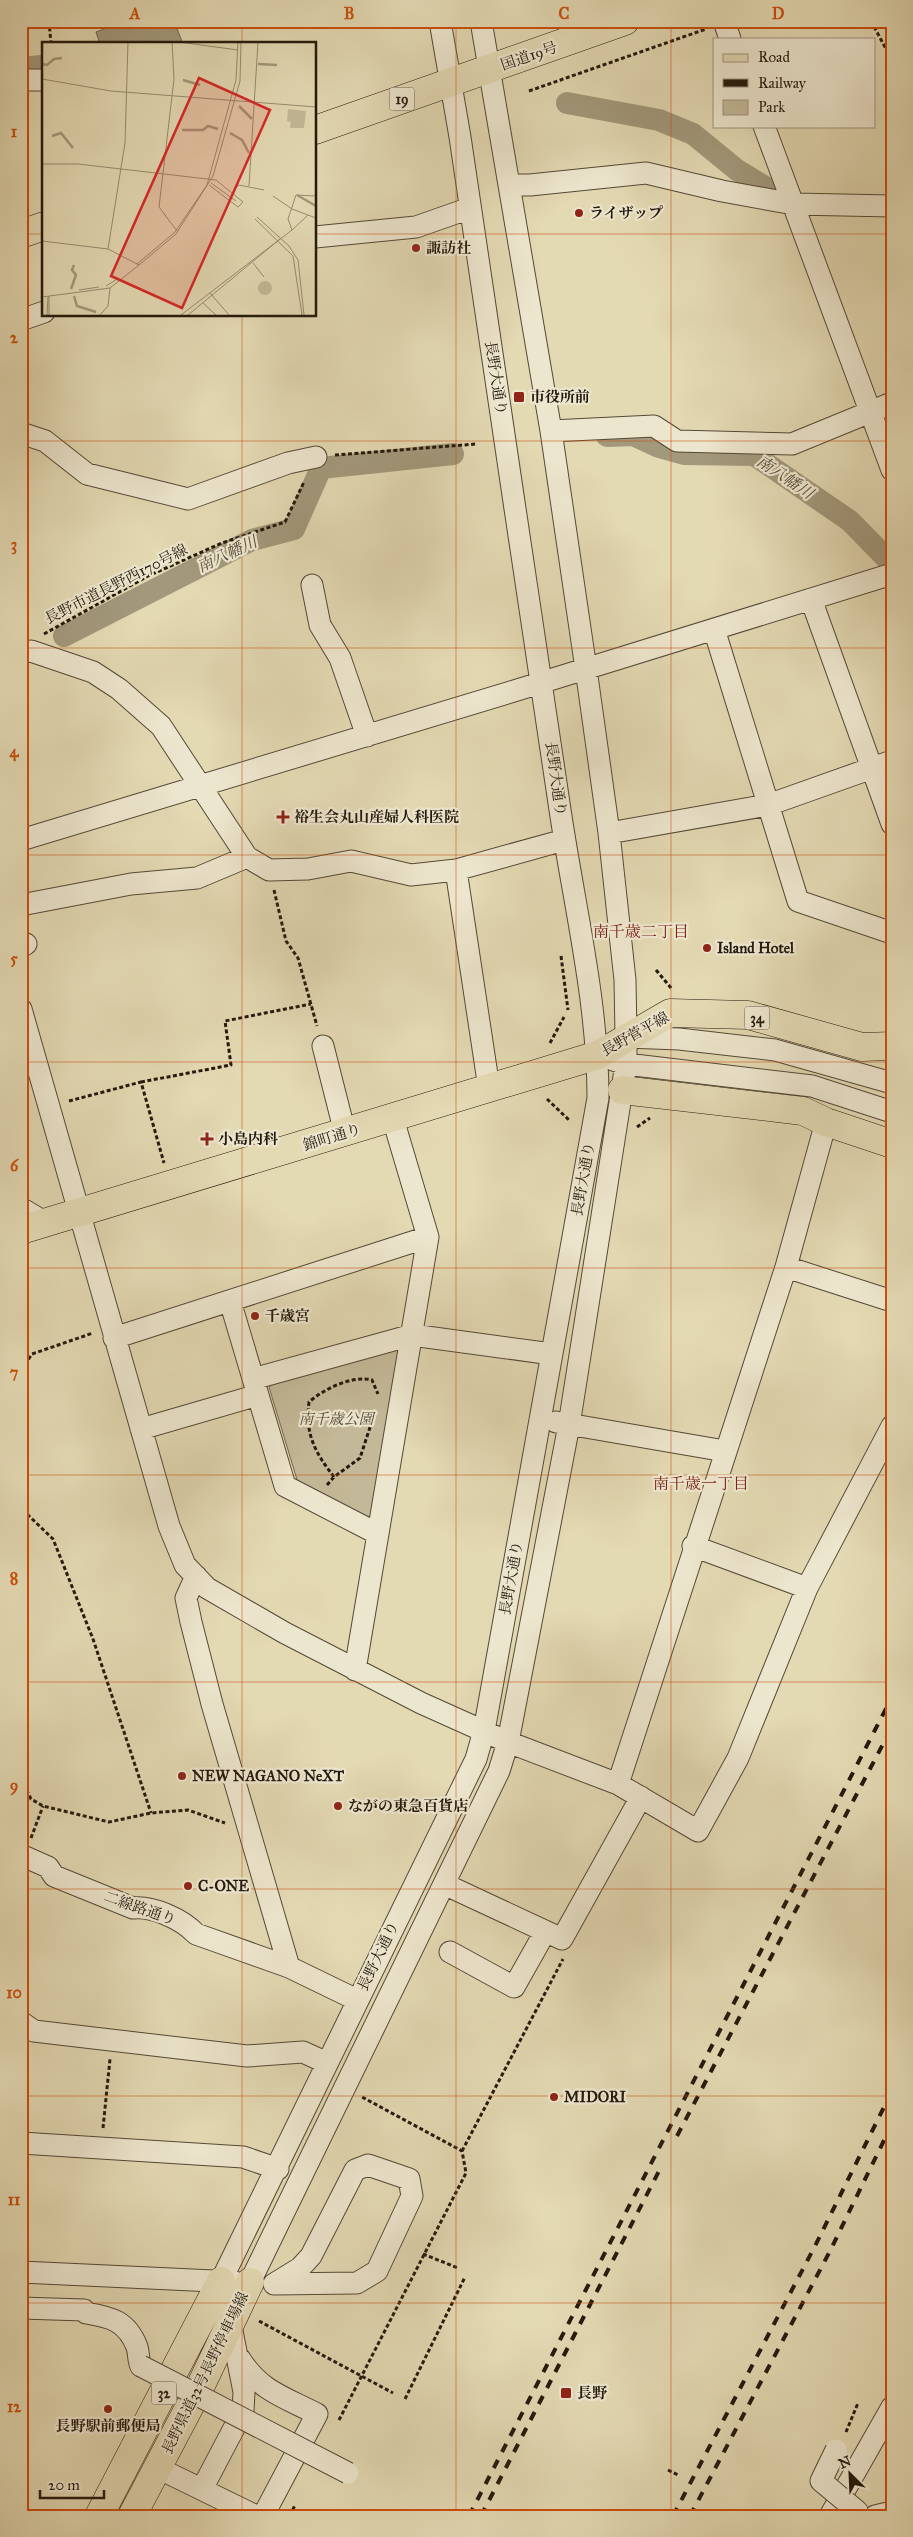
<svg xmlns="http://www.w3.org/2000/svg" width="913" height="2537" font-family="'IM FELL Great Primer','Noto Serif JP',serif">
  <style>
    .green { fill: #c3b897; stroke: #746852 }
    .water { fill: #a2987b; stroke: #70654f }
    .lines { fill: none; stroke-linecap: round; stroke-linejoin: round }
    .canal { stroke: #a2987b; stroke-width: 22 }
    .minor-casing { stroke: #544936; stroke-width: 23 }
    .major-casing { stroke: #24190d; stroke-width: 29 }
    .highway-casing { stroke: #24190d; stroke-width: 29 }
    .path { stroke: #24190d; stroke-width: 3; stroke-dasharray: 4 2.5; stroke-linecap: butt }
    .minor { stroke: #ede6ce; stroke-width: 21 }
    .major { stroke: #e3d9b3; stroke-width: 28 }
    .highway { stroke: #e3d9b3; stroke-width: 28 }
    .rail { stroke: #24190d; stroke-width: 4; stroke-dasharray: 9 9; stroke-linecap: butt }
    .minor-bridge-casing { stroke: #544936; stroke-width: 23; stroke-linecap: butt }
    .minor-bridge { stroke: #ede6ce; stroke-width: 21 }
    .grid { fill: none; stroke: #cb4f0c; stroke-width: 1; stroke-opacity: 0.55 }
    .poi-dot { fill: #8f2418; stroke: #ede6ce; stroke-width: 2 }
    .labels { text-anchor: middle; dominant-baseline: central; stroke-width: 4.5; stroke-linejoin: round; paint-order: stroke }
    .shield { fill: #ede6ce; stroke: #605647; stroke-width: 1 }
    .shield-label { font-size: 14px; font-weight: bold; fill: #24190d }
    .street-label { font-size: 15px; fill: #24190d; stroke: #ede6ce }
    .poi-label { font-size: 15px; font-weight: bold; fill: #24190d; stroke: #ede6ce; text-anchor: start }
    .park-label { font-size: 15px; font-style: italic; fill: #544936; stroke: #ede6ce }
    .water-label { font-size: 16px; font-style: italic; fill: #564c39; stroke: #ede6ce }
    .neighbourhood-label { font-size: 16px; fill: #7a1f14; stroke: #ede6ce }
    .inset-river { fill: none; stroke: #a2987b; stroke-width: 2.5 }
    .inset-road { fill: none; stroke: #978c71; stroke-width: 1 }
    .view { fill: #d62828; fill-opacity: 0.15; stroke: #d62828; stroke-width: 2.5 }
    .inset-edge { fill: none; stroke: #24190d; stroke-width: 2.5 }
    .neatline { fill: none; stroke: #cb4f0c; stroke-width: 2 }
    .grid-label { font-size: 16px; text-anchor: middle; font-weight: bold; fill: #cb4f0c }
  </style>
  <rect width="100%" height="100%" fill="#e3d9b3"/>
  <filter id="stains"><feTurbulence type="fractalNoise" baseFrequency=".004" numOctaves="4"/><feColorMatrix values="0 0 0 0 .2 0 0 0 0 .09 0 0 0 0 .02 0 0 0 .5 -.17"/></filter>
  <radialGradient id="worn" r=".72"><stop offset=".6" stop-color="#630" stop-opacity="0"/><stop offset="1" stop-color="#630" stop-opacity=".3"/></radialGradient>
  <!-- green -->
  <path class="green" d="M396,1345L404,1351L374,1518L368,1521L298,1483L269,1387L279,1378Z"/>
  <!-- water -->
  <path class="water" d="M125,21H174L183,44H100L96,32Z"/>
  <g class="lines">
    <!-- canal -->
    <path class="canal" d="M21,68L41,66
      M567,103L659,120L693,134L737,170L765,187
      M607,436L633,435L659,447L684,454L754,455L850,521L892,564
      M64,636L252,540L294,529L321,468L453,454"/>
    <defs>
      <path id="minor" d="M724,21L730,39
        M21,80H44
        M764,126L892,470
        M510,185H530L646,173L722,191L794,204L892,206
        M315,237L416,227L470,208
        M21,320L44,312
        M551,431L654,426L677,441L792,444L892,403
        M21,433L45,441L87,474L188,499L288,463L316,457
        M312,585L320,625L340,658L367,736
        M811,599L892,824
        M714,629L798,901L892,933
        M21,653L31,651L93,672L119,689L161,726L247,857
        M609,833L768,805L892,761
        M21,840L514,691L892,574
        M456,870L489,1088
        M21,905L131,884L197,878L247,857L269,870L308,869L351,861L411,875L456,870L564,840
        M21,947L26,944
        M21,1009L169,1526L185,1565L207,1588L285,1633L421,1703L508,1742L618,1784L698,1831L738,1758L807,1588L892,1426
        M626,1037L679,1039L775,1050L892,1083
        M323,1046L345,1133
        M613,1060L626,1064L812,1086L892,1112
        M21,1208L46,1223
        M786,1267L892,1301
        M230,1301L285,1486L378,1534
        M114,1338L428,1237
        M253,1379L412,1335L552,1354
        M556,1422L725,1451
        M141,1429L258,1395
        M693,1546L807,1588
        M196,1576L186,1598L191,1622L212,1704L289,1967L357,2000
        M355,1670L428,1237L393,1119
        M618,1784L786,1267L826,1122
        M21,1855L48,1867L54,1876L133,1908C153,1906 182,1919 196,1934L289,1967
        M444,1884L562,1939L641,1797
        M450,1952L514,1987L545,1932
        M21,2022L34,2031L247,2056L303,2052L327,2063
        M21,2143L243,2157L278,2169
        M368,2165L409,2179L412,2196L377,2271L357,2283L274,2284L300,2268L311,2256L355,2170Z
        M21,2272L235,2282
        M221,2281C307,2108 390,1933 476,1759L484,1731L598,1098C598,999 573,901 559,803C527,581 491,359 460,137L440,21
        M250,2282L499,1771L508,1742L569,1425L626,1064V1037L625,980L609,833L586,669L551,431L481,21
        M21,2308L84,2310L86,2313C111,2317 127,2321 137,2347C139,2353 138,2361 141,2366
        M240,2359C260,2391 284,2397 317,2414L263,2516
        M158,2468L256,2516
        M202,2489L243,2411L244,2392L229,2316
        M830,2516L892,2407
        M875,2516L892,2512"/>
      <path id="major" d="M622,1090L803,1111L826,1122L892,1144
        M21,1230L598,1055L670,1013L748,1015L862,1047L892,1046
        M99,2516L221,2281
        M132,2516L202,2383L250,2282"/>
      <path id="highway" d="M315,130L625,21
        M21,234L44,226"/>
    </defs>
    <!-- minor casing -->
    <use href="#minor" class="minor-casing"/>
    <!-- major casing -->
    <use href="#major" class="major-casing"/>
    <!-- highway casing -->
    <use href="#highway" class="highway-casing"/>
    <!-- path -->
    <path class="path" d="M49,21L51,44
      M871,21L892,60
      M529,91L706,29
      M335,455L476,444
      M44,634L148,576L222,543L285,522L304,482
      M274,890L286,941L298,958L317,1026
      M561,956L568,1010
      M656,970L672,989
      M550,1043L564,1017
      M141,1082L231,1065L225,1021L311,1004
      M547,1099L569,1120
      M69,1101L141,1082L164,1163
      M637,1127L650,1118
      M21,1370L32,1354L93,1333
      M334,1477C315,1452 305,1435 309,1402C324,1389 352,1375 372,1380L378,1394
      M327,1485L334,1477L360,1458L375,1412
      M21,1512L28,1515L53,1539L93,1639L151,1813
      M21,1778L31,1799L43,1806L109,1822L151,1813L188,1810L225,1823
      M31,1838L43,1806
      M103,2128L110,2059
      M462,2151L563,1959
      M423,2254L458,2268
      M259,2321L393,2393
      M405,2399L465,2277
      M339,2420L466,2173L462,2151L362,2097
      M846,2432L858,2403
      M668,2470L678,2475
      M290,2516L295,2505"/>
    <!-- minor -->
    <use href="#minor" class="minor"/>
    <!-- major -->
    <use href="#major" class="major"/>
    <!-- highway -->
    <use href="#highway" class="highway"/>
    <!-- rail -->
    <path class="rail" d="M677,2136L892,1727
      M469,2516L892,1697
      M481,2516L660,2169
      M673,2516L815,2246L892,2091
      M690,2516L830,2251L892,2124"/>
    <defs>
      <path id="minor-bridge" d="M141,2366L348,2473
        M836,2450L821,2481L857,2511L855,2516"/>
    </defs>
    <!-- minor-bridge casing -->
    <use href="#minor-bridge" class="minor-bridge-casing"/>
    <!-- minor-bridge -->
    <use href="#minor-bridge" class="minor-bridge"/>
  </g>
  <!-- grid -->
  <path class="grid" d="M242,21V44M456,21V2516M671,21V2516M21,234H44M315,234H892M242,315V2516M21,441H892M21,648H892M21,855H892M21,1062H892M21,1268H892M21,1475H892M21,1682H892M21,1889H892M21,2096H892M21,2303H892"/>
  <!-- markers -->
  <g class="poi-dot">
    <circle cx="579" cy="213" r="5"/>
    <circle cx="416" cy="248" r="5"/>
    <rect x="513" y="391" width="12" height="12" rx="2.5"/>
    <path d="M280.5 809.5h5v5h5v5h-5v5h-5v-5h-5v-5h5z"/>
    <circle cx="707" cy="948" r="5"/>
    <path d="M204.5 1131.5h5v5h5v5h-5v5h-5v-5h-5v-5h5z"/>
    <circle cx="255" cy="1316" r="5"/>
    <circle cx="182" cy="1776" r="5"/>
    <circle cx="338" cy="1806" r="5"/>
    <circle cx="188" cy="1886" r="5"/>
    <circle cx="554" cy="2097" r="5"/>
    <rect x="560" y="2387" width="12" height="12" rx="2.5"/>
    <circle cx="108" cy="2409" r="5"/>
  </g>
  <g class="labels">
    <!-- shield labels -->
    <g class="shield">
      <rect x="389.5" y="87.5" width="25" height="23" rx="4"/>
      <rect x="744.5" y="1006.5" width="25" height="23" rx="4"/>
      <rect x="151.5" y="2381.5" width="25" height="23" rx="4"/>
    </g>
    <g class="shield-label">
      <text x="402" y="99">19</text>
      <text x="757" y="1018">34</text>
      <text x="164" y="2393">32</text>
    </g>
    <!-- street labels -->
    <g class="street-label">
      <text transform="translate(529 56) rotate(-19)">国道19号</text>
      <text transform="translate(496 378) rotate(81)">長野大通り</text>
      <text transform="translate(116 584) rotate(-27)">長野市道長野西170号線</text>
      <text transform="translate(556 779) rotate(82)">長野大通り</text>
      <text transform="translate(635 1034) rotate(-29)">長野菅平線</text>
      <text transform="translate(332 1137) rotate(-17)">錦町通り</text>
      <text transform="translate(583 1179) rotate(-80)">長野大通り</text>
      <text transform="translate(511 1578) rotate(-80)">長野大通り</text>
      <text transform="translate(140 1908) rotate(19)">二線路通り</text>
      <text transform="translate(378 1956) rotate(-64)">長野大通り</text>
      <text transform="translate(205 2373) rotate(-64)">長野県道32号長野停車場線</text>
    </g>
    <!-- poi labels -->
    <g class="poi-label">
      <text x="589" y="213">ライザップ</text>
      <text x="426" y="248">諏訪社</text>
      <text x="530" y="397">市役所前</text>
      <text x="294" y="817">裕生会丸山産婦人科医院</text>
      <text x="717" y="948">Island Hotel</text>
      <text x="218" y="1139">小島内科</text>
      <text x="265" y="1316">千歳宮</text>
      <text x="192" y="1776">NEW NAGANO NeXT</text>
      <text x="348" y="1806">ながの東急百貨店</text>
      <text x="198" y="1886">C-ONE</text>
      <text x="564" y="2097">MIDORI</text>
      <text x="577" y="2393">長野</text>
      <text x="108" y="2426" text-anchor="middle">長野駅前郵便局</text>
    </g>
    <!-- park labels -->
    <g class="park-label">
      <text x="336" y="1419">南千歳公園</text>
    </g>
    <!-- water labels -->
    <g class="water-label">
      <text transform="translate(785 477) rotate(34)">南八幡川</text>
      <text transform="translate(227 554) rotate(-25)">南八幡川</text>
    </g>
    <!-- neighbourhood labels -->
    <g class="neighbourhood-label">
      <text x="641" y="931">南千歳二丁目</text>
      <text x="701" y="1483">南千歳一丁目</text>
    </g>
  </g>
  <!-- overview -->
  <g transform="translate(42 42)">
    <rect width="274" height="274" fill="#e3d9b3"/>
    <path d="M246,67L264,69L262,86H248L249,80L245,79ZM216 246a7 7 0 1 1 14 0a7 7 0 1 1-14 0Z" fill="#c3b897"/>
    <path class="inset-river" d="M0,22L5,23L12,17L20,16M216,22L235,23M141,38L158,43M197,64L210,77M140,88H161L166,84L176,87M188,91L200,98L207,111M10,94L19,91L31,106M255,153L274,164M29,247L34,233L30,228L32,223M32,254L35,264L54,270"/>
    <path class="inset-road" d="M130,0L132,37L117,165L135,189M137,0L196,8M0,37L69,49L274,65M0,122H36L174,138L201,160L196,165L167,143M169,141L194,159M207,144L216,0M191,149L197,143L222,148M231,154L250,167L274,176M215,175L247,204L256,218L262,273M213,177L251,214L260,273M250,188L266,173M0,199L66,207L97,223L134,192L171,134L198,39L199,0M66,207L83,101L86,0M211,221L222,235M95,222L133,190L165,143L194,38L196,0M64,244L77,236M37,248L57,245M168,251L187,273M7,254V273M0,255L68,246L97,223M161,261L174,273M5,273L6,255M58,273L66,264L68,246M139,273L250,188L246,177L254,153L274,154M146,273L238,197"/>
    <path class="view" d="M157,36L228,68L140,266L69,234Z"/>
    <rect width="274" height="274" class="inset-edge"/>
  </g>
  <!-- margin -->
  <rect width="913" height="2537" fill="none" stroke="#e3d9b3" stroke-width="55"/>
  <!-- legend -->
  <rect x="713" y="38" width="162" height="90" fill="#ede6ce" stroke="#9d9481"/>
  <rect x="723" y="54" width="25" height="8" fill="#e3d9b3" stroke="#9d9481"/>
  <text x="758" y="62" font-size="15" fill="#24190d">Road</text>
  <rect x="723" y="79" width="25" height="8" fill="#24190d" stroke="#9d9481"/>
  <text x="758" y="88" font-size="15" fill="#24190d">Railway</text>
  <rect x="723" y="100" width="25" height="15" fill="#c3b897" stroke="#9d9481"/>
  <text x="758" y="112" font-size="15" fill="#24190d">Park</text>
  <!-- north arrow -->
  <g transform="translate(850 2474) rotate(336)" stroke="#ede6ce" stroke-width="4" paint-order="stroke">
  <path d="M0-4L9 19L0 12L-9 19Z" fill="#24190d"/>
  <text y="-8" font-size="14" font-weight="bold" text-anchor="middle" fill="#24190d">N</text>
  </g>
  <!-- scale -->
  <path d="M40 2490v8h64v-8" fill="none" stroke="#24190d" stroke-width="2.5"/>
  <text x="48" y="2490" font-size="15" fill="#24190d" stroke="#ede6ce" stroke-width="4" paint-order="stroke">20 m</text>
  <rect x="28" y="28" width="858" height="2482" class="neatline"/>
  <g class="grid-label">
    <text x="135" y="19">A</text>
    <text x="349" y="19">B</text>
    <text x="564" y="19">C</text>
    <text x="778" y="19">D</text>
    <text x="14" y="137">1</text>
    <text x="14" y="343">2</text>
    <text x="14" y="550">3</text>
    <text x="14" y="757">4</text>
    <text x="14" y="964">5</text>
    <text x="14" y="1171">6</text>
    <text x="14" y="1378">7</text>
    <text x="14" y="1584">8</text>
    <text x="14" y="1791">9</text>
    <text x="14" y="1998">10</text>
    <text x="14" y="2205">11</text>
    <text x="14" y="2412">12</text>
  </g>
  <rect width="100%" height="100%" filter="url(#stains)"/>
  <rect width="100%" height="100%" fill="url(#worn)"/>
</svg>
